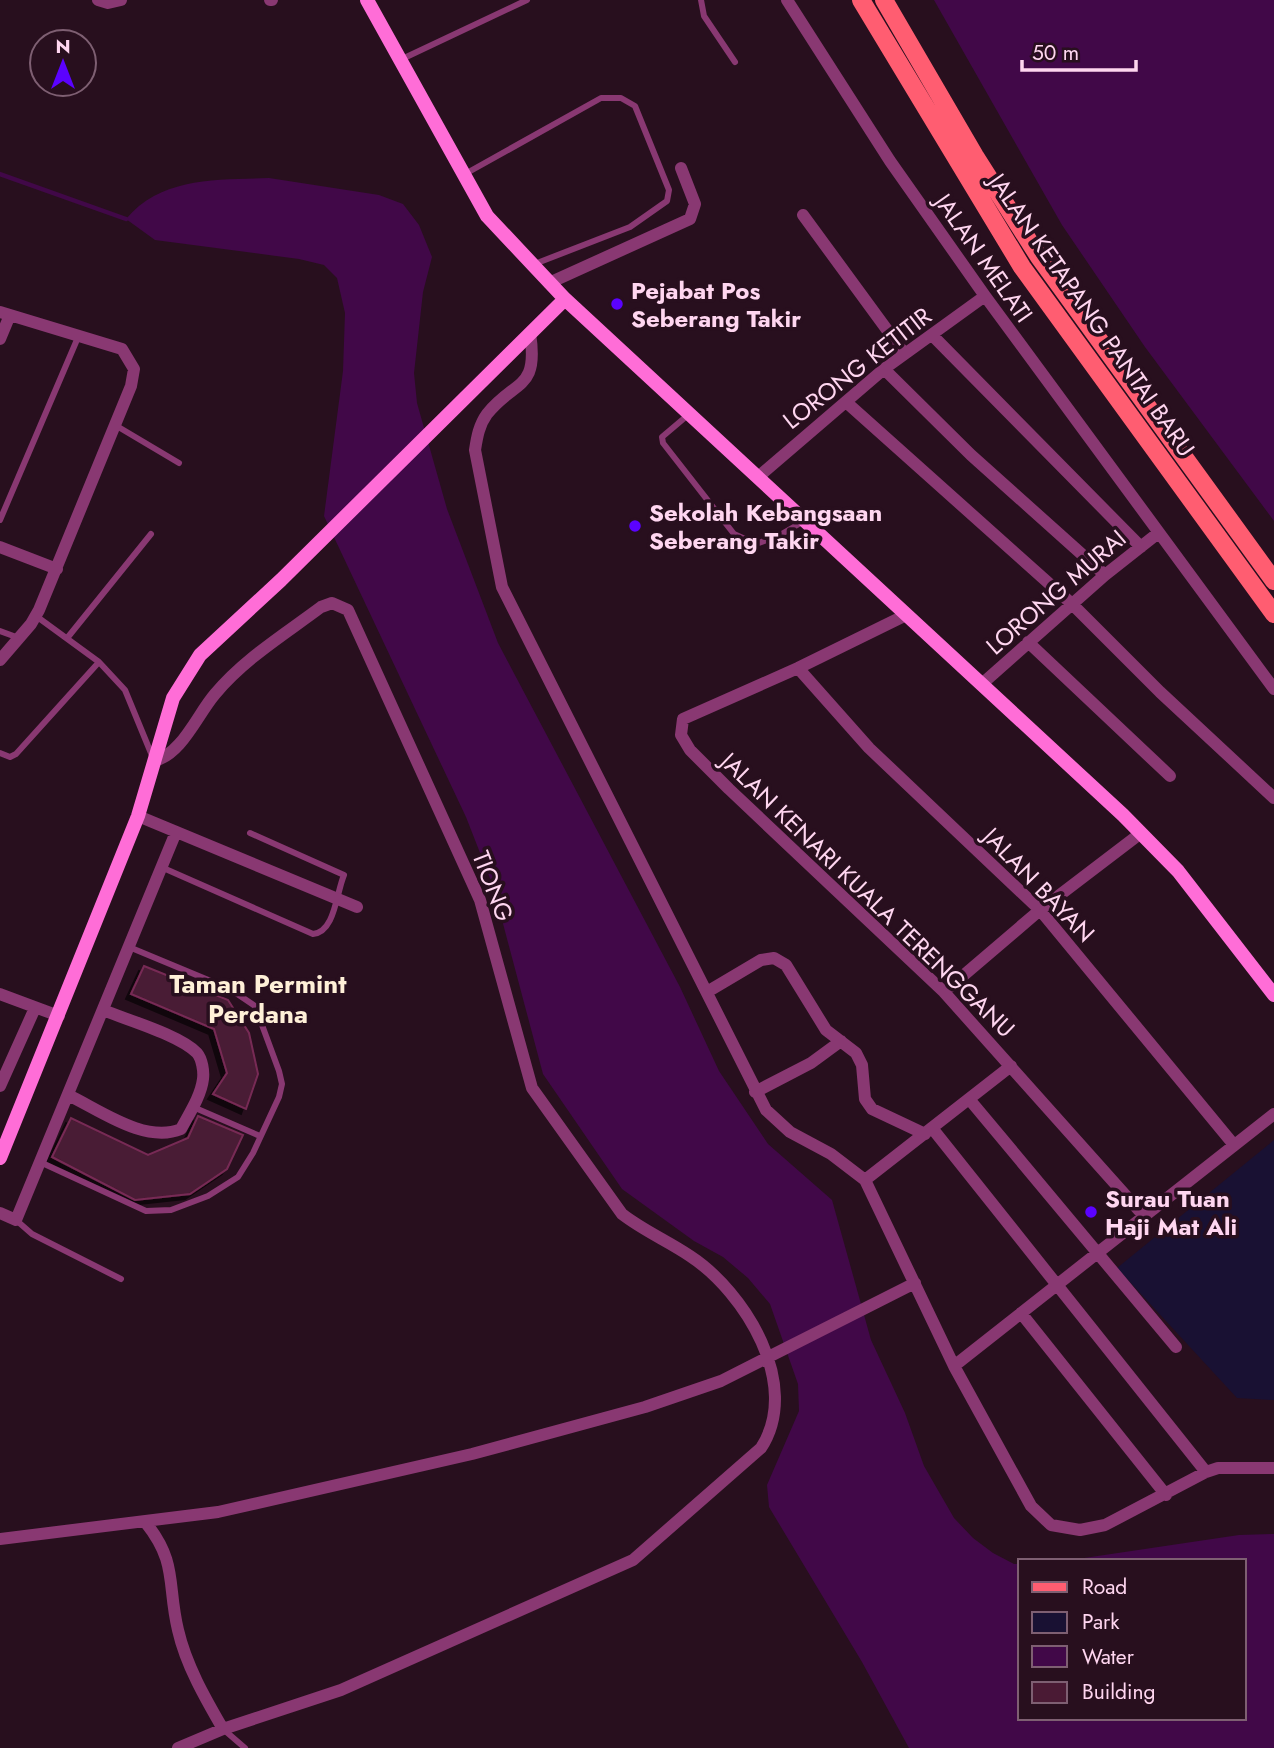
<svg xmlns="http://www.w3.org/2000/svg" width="1274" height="1748" font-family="Jost,sans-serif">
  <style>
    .green { fill: #191133 }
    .water { fill: #410848 }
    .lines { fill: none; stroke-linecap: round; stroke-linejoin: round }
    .stream { stroke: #410848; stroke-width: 4.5 }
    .building { fill: #4a1a34; stroke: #772b55; stroke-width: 2; filter: url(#shadow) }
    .lane { stroke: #893872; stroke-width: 6 }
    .street { stroke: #893872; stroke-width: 12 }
    .secondary { stroke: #ff6dd7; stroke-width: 14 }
    .primary { stroke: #ff5d71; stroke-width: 18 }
    .poi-dot { fill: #5b02ff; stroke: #280f1e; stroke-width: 2.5 }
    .labels { text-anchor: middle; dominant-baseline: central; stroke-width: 7; stroke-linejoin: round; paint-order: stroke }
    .street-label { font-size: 24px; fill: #ffd6f0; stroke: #280f1e }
    .poi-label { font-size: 24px; font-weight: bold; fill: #ffd6f0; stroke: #280f1e; text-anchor: start }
    .neighbourhood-label { font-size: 26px; font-weight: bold; fill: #fff0d8; stroke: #280f1e }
  </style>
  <defs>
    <filter id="shadow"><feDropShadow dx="-5" dy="5" stdDeviation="0" flood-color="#0009"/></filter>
  </defs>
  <rect width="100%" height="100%" fill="#280f1e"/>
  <!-- green -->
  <path class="green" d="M1274,1140V1400L1237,1398L1117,1268Z"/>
  <!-- water -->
  <path class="water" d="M934,0H1274V521L1145,347L1062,225Z
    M269,178L379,195L403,204L419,225L432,257L423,292L414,373L417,403L447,509L498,643L680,987L719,1071L768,1144L832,1200L871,1340L905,1413L924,1466L954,1518L973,1538L993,1553L1014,1564H1020V1718H1244V1561H1064L1239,1535L1274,1534V1748H909L862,1662L769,1507L767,1485L799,1411L798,1384L770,1304L748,1278L723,1257L694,1241L622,1189L543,1074L493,886L466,817L324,516L343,371L345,313L337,278L324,265L299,259L155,240L126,219C162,176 218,180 269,178Z"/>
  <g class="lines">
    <!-- stream -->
    <path class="stream" d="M0,174L126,219"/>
  </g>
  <!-- building -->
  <path class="building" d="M144,966L228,1000L249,1033L258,1074L246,1109L213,1094L227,1073L214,1029L131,994Z
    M198,1116L243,1135L227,1169L190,1194L135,1200L52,1157L71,1118L148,1155L188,1138Z"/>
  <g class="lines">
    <!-- lane -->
    <path class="lane" d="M701,0L704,16L735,62
      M402,59L527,0
      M465,174L601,98H621L635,106L669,190L667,201L630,227L532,265
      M688,415L662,437L663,443L734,534L756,544L780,535L804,521
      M115,425L179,463
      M0,520L79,335
      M36,616L99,662L125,690L153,758
      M0,631L19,638
      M68,637L151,534
      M0,753L10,757L16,754L99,662
      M161,867L313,934C335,932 336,894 344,875L250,833
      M193,1107L260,1136
      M40,1162L146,1211L171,1210L208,1196L238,1177L253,1153L279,1097L282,1084L279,1071L255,1006L230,989L129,947
      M16,1220L32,1234L121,1279
      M223,1729L245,1748"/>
    <!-- street -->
    <path class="street" d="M98,0L108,3L121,0
      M270,0H272
      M787,0L890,161L985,296L1274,689
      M803,215L904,353
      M549,283L690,219L695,204L681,168
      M0,312L122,349L134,369L131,386L39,610L31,624L0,660
      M530,333C539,391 515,379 487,414C479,425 477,437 475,450L502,587L766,1110L790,1132L831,1154L865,1180L954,1366L1031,1506L1051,1525L1080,1530L1105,1525L1206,1472L1218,1468H1274
      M932,335L1141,547
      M0,339L10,315
      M884,369L971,455L1105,575
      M846,402L1072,604L1160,692L1274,798
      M758,477L884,369L985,296
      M0,547L57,569
      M906,615L798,668L683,719L681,735L690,750L729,789L944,992L1144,1216
      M1028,642L1170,776
      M798,668L869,748L1040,910L1234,1145
      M983,683L1105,575L1157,534
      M154,761C182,754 197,715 215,694C244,659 285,634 321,607L332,603L348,610L480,900L532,1088L622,1214C644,1231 668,1241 690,1256C745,1292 802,1385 761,1448L633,1560L341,1690L223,1729L178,1748
      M138,816L357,907
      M707,992L761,960L774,958L786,965L826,1030L856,1053L862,1065L865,1099L872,1109L925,1134
      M944,992L1040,910L1141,833
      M0,994L59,1016
      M0,1086L35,1008
      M755,1092L811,1063L841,1041
      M68,1095C100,1110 145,1144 181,1129C189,1114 201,1096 203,1079C204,1071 202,1059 197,1053C180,1035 127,1020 103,1010
      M969,1099L1176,1347
      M932,1128L1206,1472
      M865,1180L1011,1066
      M0,1213L16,1220L176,832
      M1021,1313L1166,1495
      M954,1366L1274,1114
      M146,1523C178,1563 167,1585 178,1630C186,1665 205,1698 223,1729
      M0,1539L218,1512L472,1454L645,1407L721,1381L915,1283"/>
    <!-- secondary -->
    <path class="secondary" d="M367,0L487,216L565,299L1123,815L1178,871L1274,995
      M0,1158L138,816L173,698L200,655L281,580L565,299"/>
    <!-- primary -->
    <path class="primary" d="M861,0L1022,267L1274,614
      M884,0L975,156L1039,257L1274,581"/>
  </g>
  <!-- markers -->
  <g class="poi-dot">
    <circle cx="617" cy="304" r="7"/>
    <circle cx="635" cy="526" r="7"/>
    <circle cx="1091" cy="1212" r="7"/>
  </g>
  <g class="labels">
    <!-- street labels -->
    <g class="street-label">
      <text transform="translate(984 258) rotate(55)">JALAN MELATI</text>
      <text transform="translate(1092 315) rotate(55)">JALAN KETAPANG PANTAI BARU</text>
      <text transform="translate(857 368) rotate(-38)">LORONG KETITIR</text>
      <text transform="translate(1056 592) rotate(-41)">LORONG MURAI</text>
      <text transform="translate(1039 885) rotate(46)">JALAN BAYAN</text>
      <text transform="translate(493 886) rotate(69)">TIONG</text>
      <text transform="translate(868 895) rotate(44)">JALAN KENARI KUALA TERENGGANU</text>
    </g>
    <!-- poi labels -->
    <g class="poi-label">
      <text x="631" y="290">Pejabat Pos<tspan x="631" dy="28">Seberang Takir</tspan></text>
      <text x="649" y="512">Sekolah Kebangsaan<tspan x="649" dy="28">Seberang Takir</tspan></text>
      <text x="1105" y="1198">Surau Tuan<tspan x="1105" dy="28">Haji Mat Ali</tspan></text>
    </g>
    <!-- neighbourhood labels -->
    <g class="neighbourhood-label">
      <text x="258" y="984">Taman Permint<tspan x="258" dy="30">Perdana</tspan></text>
    </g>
  </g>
  <!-- legend -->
  <rect x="1018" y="1559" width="228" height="161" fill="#280f1e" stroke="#7e5f72" stroke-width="2"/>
  <rect x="1032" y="1582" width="35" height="10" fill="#ff5d71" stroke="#7e5f72" stroke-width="2"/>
  <text x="1082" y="1594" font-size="21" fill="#ffd6f0">Road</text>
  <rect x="1032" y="1612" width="35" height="21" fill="#191133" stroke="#7e5f72" stroke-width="2"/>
  <text x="1082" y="1629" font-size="21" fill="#ffd6f0">Park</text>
  <rect x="1032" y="1646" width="35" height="21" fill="#410848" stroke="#7e5f72" stroke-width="2"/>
  <text x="1082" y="1664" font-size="21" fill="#ffd6f0">Water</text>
  <rect x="1032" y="1682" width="35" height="21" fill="#4a1a34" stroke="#7e5f72" stroke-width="2"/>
  <text x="1082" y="1699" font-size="21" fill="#ffd6f0">Building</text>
  <!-- north arrow -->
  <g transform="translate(63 63)"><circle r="33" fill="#280f1e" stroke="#7e5f72" stroke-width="2"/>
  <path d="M0-5L12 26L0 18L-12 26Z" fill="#5b02ff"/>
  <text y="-10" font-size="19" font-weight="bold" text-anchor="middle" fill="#ffd6f0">N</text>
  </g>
  <!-- scale -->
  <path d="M1022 60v10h114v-10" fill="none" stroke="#ffd6f0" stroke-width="3.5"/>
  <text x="1032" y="60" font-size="21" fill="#ffd6f0" stroke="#280f1e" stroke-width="5" paint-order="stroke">50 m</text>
</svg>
